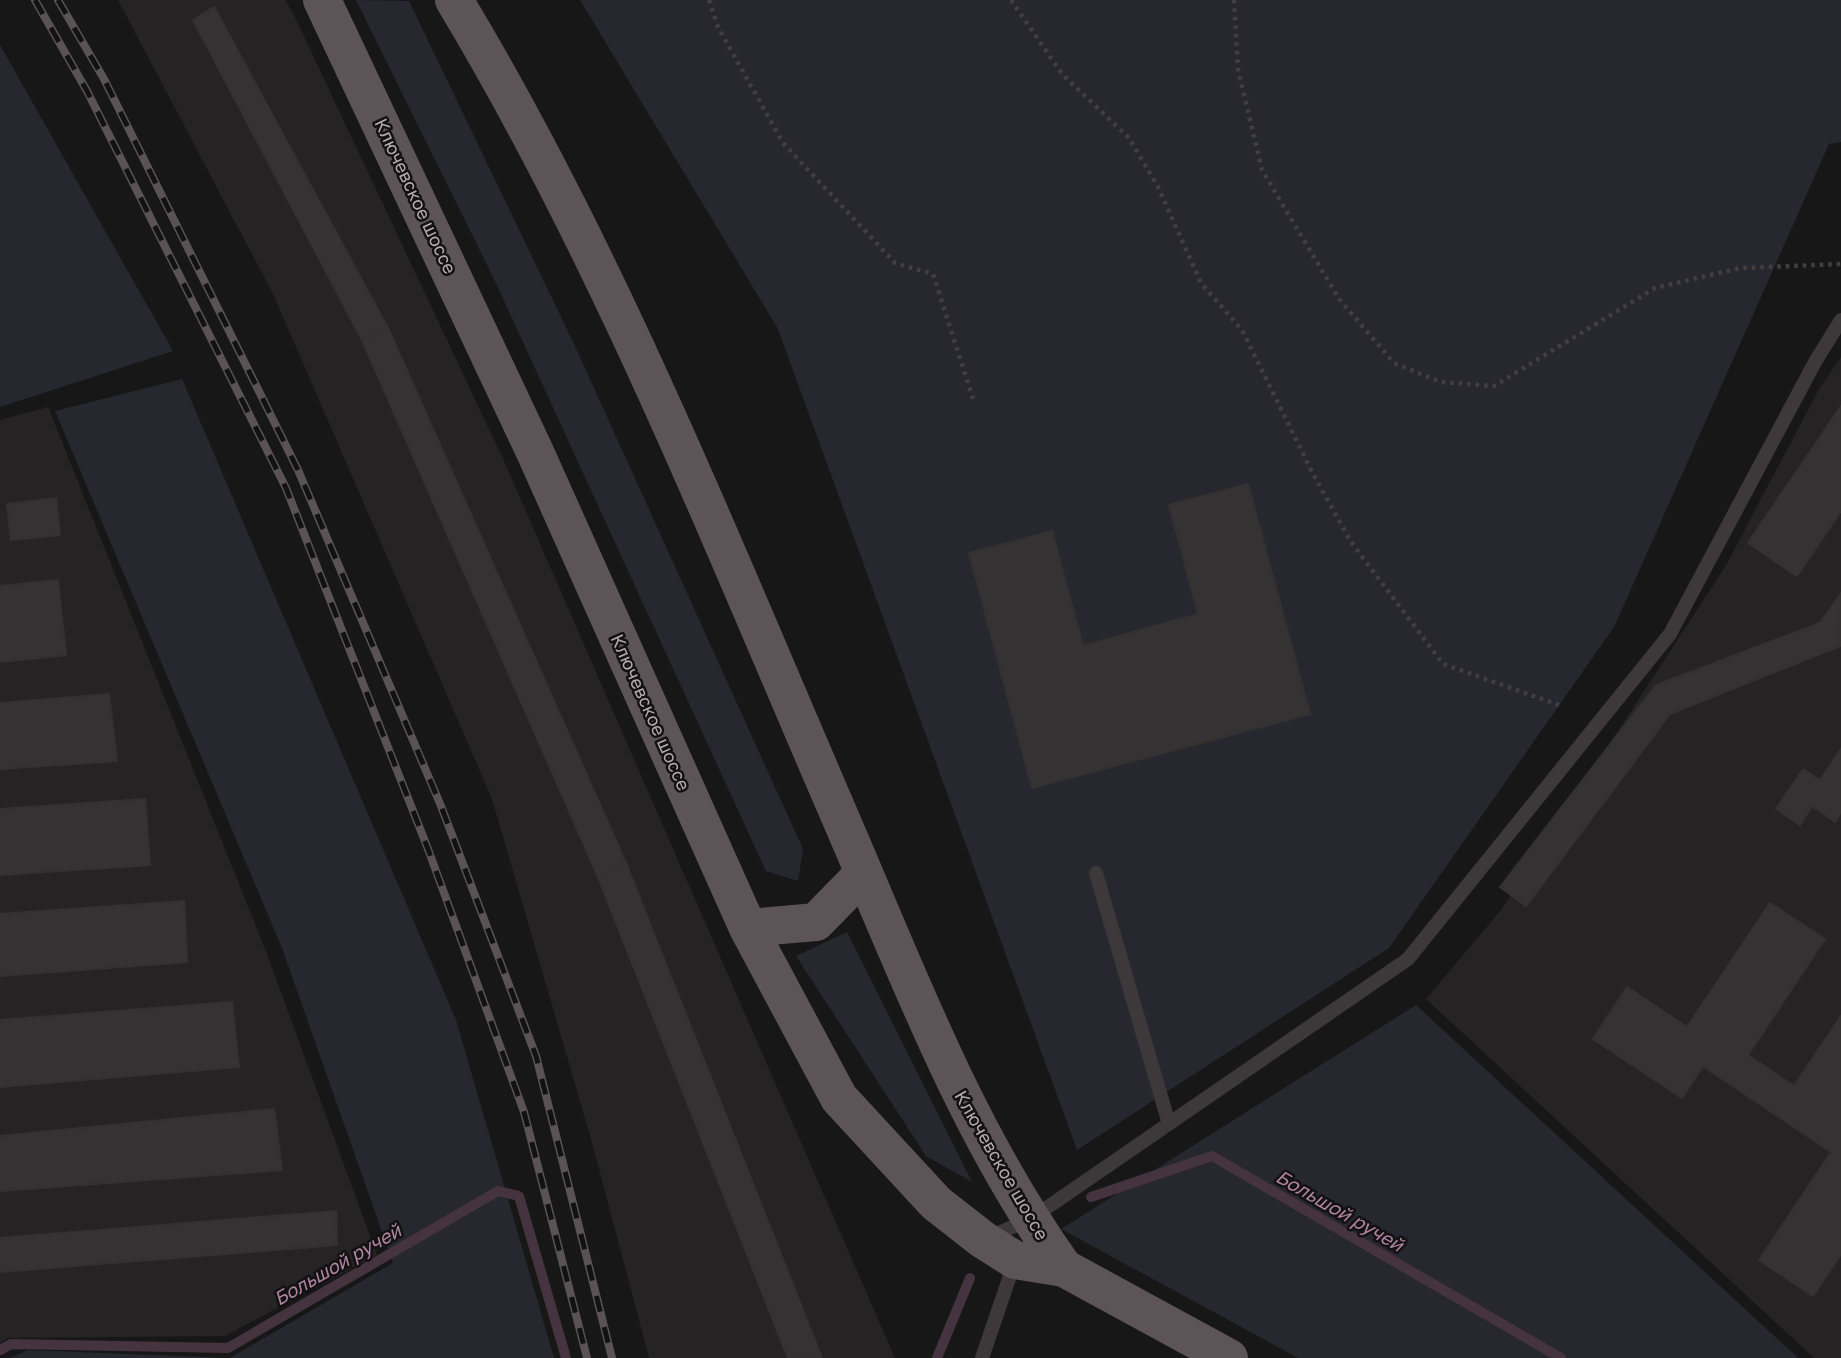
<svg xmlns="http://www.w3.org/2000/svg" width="1841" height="1358" font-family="'Golos Text',sans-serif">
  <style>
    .built { fill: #252323 }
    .green { fill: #272730 }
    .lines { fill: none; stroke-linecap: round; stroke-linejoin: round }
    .stream { stroke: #45343f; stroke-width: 10 }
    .building { fill: #343232; stroke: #343131; stroke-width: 2 }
    .path { stroke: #443e40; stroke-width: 4.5; stroke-dasharray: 3.5 5; stroke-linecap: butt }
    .lane { stroke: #3d3839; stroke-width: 14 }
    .primary { stroke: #5c5457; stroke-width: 38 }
    .rail-casing { stroke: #5a5356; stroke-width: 8 }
    .rail { stroke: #131212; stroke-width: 5; stroke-dasharray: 16; stroke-linecap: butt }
    .labels { text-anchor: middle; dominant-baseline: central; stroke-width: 5; stroke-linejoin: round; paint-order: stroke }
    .street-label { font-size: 18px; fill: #b8a9b0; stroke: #131212 }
    .water-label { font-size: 19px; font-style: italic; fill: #b083a1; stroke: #131212 }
  </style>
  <rect width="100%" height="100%" fill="#181717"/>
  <!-- built -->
  <path class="built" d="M118,0H285L293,13L504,461L895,1358H649L593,1146L492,799L273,294Z
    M1841,357V1358H1814L1426,999L1501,910L1725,567L1819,389Z
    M48,407L267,954L377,1255L225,1336L8,1338L0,1343V420Z"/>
  <!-- green -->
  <path class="green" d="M356,0L409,1L574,344L803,849L798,881L766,871L494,279Z
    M580,0H1841V142L1829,144L1614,627L1389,948L1077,1150L778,329Z
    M0,45L173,351L0,407Z
    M182,379L456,1020L554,1358H230L393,1263L282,948L55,411Z
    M847,932L972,1182L926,1156L796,956Z
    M1416,1005L1798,1358H1298L1061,1229Z
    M28,1350L229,1358H10Z"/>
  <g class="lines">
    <!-- stream -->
    <path class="stream" d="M1091,1197L1212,1156L1561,1358
      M0,1350L11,1344L228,1348L498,1191L519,1196L566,1358
      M937,1358L970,1278"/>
  </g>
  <!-- building -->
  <path class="building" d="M214,7L389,330L362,340L193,20Z
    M389,330L626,863L598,877L362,340Z
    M1841,406V511L1797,576L1748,543Z
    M1248,484L1310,714L1032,788L969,553L1052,531L1083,646L1198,614L1169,505Z
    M56,498L60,535L11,540L7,504Z
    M58,580L66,655L0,662V586Z
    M1841,593L1840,646L1670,714L1526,906L1500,887L1656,685L1820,623Z
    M109,694L117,761L0,769V703Z
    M1841,749V812L1835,822L1812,806L1800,825L1776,809L1803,769L1820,780Z
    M145,799L150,865L0,875V809Z
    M626,863L822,1358H788L598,877Z
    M184,901L187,962L0,976V914Z
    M1770,903L1825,939L1748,1055L1794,1086L1841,1016V1254L1813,1296L1759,1260L1831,1152L1703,1066L1682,1098L1593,1039L1627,987L1687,1027Z
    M232,1002L239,1067L0,1087V1020Z
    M274,1109L282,1170L0,1191V1136Z
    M336,1211L337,1245L0,1272V1238Z"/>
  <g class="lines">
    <!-- path -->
    <path class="path" d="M709,0L718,27L783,143L895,263L933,274L973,399
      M1011,0L1062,74L1129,138L1158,187L1201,283L1242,330L1313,474L1351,542L1443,664L1559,705
      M1234,0L1238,69L1262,170L1339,299L1394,363L1441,382L1494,386L1655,288L1740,268L1841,264"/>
    <!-- lane -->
    <path class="lane" d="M1096,873L1169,1124
      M987,1238L1029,1220L1408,959L1670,634L1815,362L1841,320
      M982,1358L1015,1261"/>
    <!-- primary -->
    <path class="primary" d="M322,0L535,452L748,928L839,1098L936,1203L982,1239L1015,1260L1064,1268L1229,1358
      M454,0C610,259 721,542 841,819C907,972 966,1131 1064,1268
      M748,928L816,922L864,873"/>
    <defs>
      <path id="rail" d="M35,0L87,91L286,488L428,849L524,1112L587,1358
        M58,0L104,79L298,470L441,806L536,1056L612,1358"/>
    </defs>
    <!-- rail casing -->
    <use href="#rail" class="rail-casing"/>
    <!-- rail -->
    <use href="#rail" class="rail"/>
  </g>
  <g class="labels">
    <!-- street labels -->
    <g class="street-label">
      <text transform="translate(416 196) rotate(65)">Ключевское шоссе</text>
      <text transform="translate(651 712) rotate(66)">Ключевское шоссе</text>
      <text transform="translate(1002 1165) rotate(60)">Ключевское шоссе</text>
    </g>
    <!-- water labels -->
    <g class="water-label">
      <text transform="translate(1340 1210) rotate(30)">Большой ручей</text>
      <text transform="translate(337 1264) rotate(-30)">Большой ручей</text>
    </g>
  </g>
</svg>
